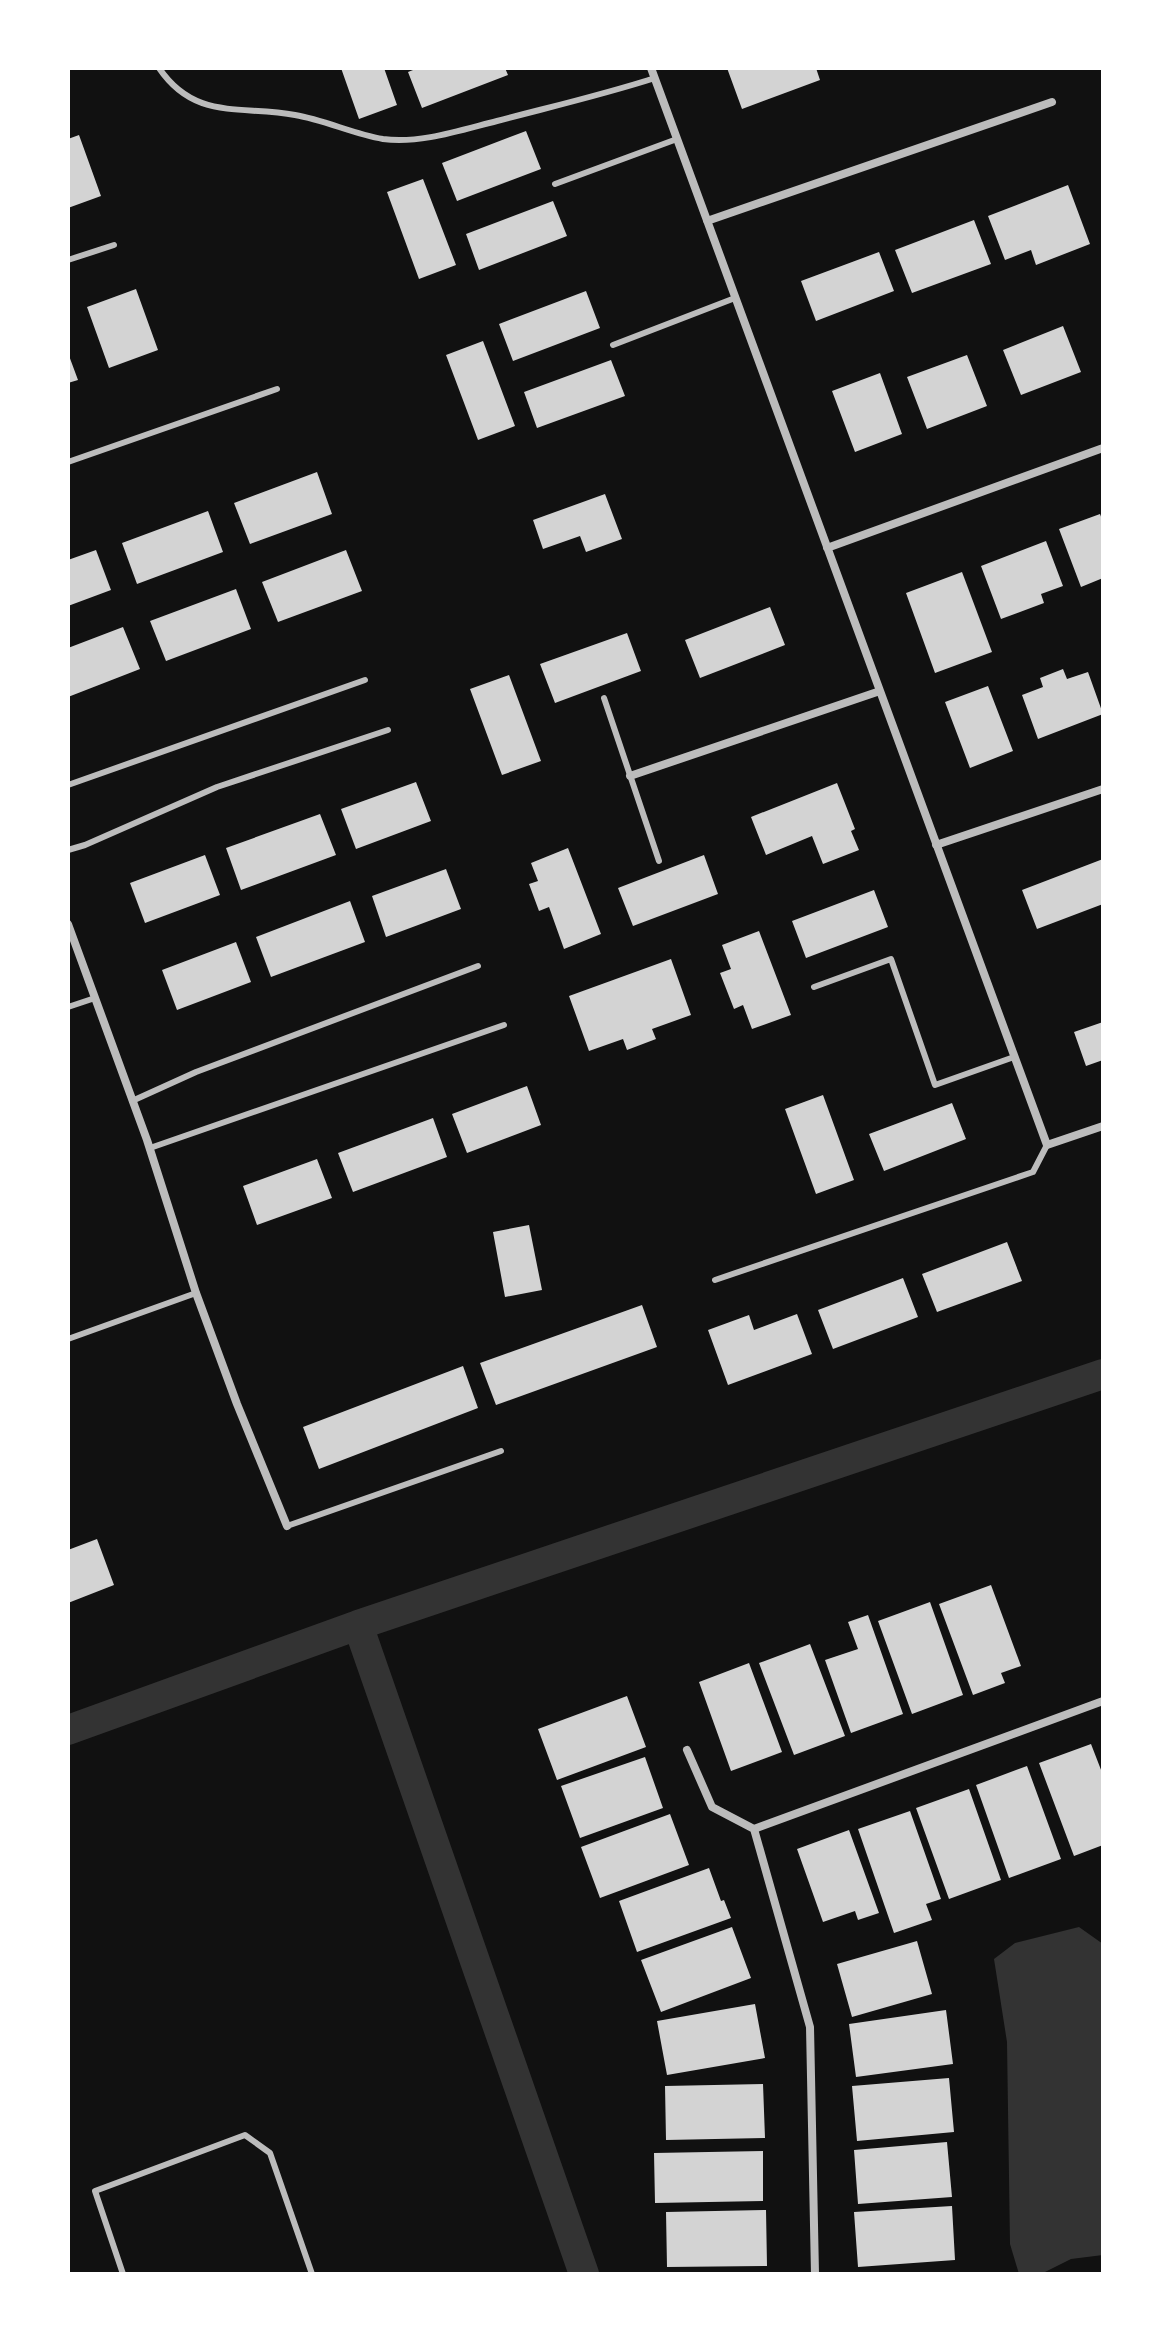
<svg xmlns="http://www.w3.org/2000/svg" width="1171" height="2342" font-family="Bitter,serif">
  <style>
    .water { fill: #333 }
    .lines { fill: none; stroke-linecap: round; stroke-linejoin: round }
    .canal { stroke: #333; stroke-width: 30 }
    .building { fill: #d3d3d3 }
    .service { stroke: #bcbcbc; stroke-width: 6 }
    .minor { stroke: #bcbcbc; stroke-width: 8 }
  </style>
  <rect width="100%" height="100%" fill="#111"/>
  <!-- water -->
  <path class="water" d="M1079,1927L1103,1944V2255L1071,2259L1041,2274H1019L1010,2244L1007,2042L994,1959L1015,1943Z"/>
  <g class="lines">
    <!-- canal -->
    <path class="canal" d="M358,1625L584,2274
      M68,1730L358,1625L1103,1374"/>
  </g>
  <!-- building -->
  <path class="building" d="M341,68H384L397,105L359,119Z
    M418,68H505L508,75L422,108L408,72Z
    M727,68H816L820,80L742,109Z
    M526,131L541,169L457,201L442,163Z
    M79,135L101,196L68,208V139Z
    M423,179L456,265L419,279L387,192Z
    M1068,185L1090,244L1036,265L1031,250L1005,260L988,216Z
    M553,201L567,236L479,270L466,234Z
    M974,220L991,264L912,293L895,250Z
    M879,252L894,291L816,321L801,281Z
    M136,289L158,350L109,368L87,307Z
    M586,291L600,328L513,361L499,324Z
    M1063,326L1081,372L1021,395L1003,350Z
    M483,341L515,426L478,440L446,355Z
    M68,353L78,380L68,383Z
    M967,355L987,406L927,429L907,377Z
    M611,360L625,396L537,428L524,392Z
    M880,373L902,434L855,452L832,391Z
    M317,472L332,514L250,544L234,503Z
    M605,494L622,539L586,552L580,536L543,549L533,520Z
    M208,511L223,552L137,584L122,543Z
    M1100,514L1103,522V578L1081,587L1059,529Z
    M1046,541L1063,586L1041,594L1044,603L1001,619L981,566Z
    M96,550L111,590L68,606V560Z
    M346,550L362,591L278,622L262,582Z
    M962,572L992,652L935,673L906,593Z
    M236,589L251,629L166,661L150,621Z
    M770,607L785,645L700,678L685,640Z
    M123,627L140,669L68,697V648Z
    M627,633L641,671L555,703L540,664Z
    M1063,669L1067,679L1088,672L1103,714L1038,739L1022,695L1043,687L1040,678Z
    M509,675L541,761L502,775L470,689Z
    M988,686L1013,751L970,768L945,702Z
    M416,782L431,821L356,849L341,809Z
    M837,783L855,829L851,831L859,850L823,864L812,836L766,855L751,817Z
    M320,814L336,855L241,890L226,848Z
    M568,848L601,934L564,949L549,907L539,911L529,884L538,881L531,863Z
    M205,855L220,895L145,923L130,883Z
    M704,855L718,894L633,926L618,888Z
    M1103,859V904L1037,929L1022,890Z
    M446,869L461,909L386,937L372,896Z
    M874,890L888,927L806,958L792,921Z
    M350,901L365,942L271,977L256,937Z
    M759,931L791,1015L752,1029L743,1005L734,1009L720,973L731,969L722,945Z
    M236,942L251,982L177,1010L162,970Z
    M671,959L691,1015L652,1029L656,1039L627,1050L623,1039L589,1051L569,996Z
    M1103,1022V1060L1086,1066L1074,1032Z
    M527,1086L541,1125L467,1153L452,1114Z
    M823,1095L854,1180L816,1194L785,1109Z
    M952,1103L966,1139L884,1171L869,1134Z
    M433,1118L447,1157L353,1192L338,1153Z
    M317,1159L332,1198L257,1225L243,1186Z
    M529,1225L542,1290L505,1297L493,1232Z
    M1007,1242L1022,1281L937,1312L922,1274Z
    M903,1278L918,1317L833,1349L818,1310Z
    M642,1305L657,1347L496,1405L480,1363Z
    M797,1314L812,1354L728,1385L708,1330L749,1315L754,1330Z
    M463,1366L478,1408L319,1469L303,1427Z
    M97,1539L114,1585L68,1603V1550Z
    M991,1585L1021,1666L1001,1673L1005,1683L973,1695L939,1604Z
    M930,1602L963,1695L912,1714L878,1621Z
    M868,1615L903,1714L851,1733L825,1660L858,1649L848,1622Z
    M810,1644L845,1736L794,1755L759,1663Z
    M749,1663L782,1752L731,1771L699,1682Z
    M627,1696L646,1747L557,1780L538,1729Z
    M1091,1744L1103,1775V1845L1074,1856L1039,1763Z
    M645,1757L663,1808L580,1838L561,1786Z
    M1027,1766L1061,1859L1009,1878L976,1785Z
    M969,1789L1001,1880L949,1899L916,1808Z
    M910,1811L941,1899L926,1904L932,1920L894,1933L858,1829Z
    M670,1814L689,1865L600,1898L581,1847Z
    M849,1830L879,1913L858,1920L855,1911L823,1922L797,1849Z
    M709,1868L721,1901L724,1900L731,1918L637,1952L619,1901Z
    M732,1927L751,1978L661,2012L641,1960Z
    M917,1941L932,1994L852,2017L837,1964Z
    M755,2004L765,2058L667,2075L657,2021Z
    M946,2010L953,2064L856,2077L849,2024Z
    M949,2078L954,2132L857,2141L852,2086Z
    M763,2084L765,2138L666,2140L665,2086Z
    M947,2142L952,2197L858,2204L854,2150Z
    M763,2151V2201L655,2203L654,2153Z
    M952,2206L955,2260L858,2267L854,2212Z
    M766,2210L767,2266L667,2267L666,2212Z"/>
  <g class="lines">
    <!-- service -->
    <path class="service" d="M159,68C195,121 241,105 295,115C325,120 353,134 383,139C420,144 461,130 497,121C550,107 602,95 655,78
      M555,184L677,139
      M68,260L114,245
      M613,345L735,298
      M68,462L277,389
      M604,698L659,861
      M68,785L365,680
      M68,850L85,845L217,787L388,730
      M814,987L891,959L935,1085L1014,1057
      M68,1007L95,998
      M132,1101L196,1072L478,966
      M150,1148L504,1025
      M715,1280L1033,1172L1047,1145
      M68,1339L196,1293
      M287,1526L501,1451
      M123,2274L95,2191L245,2135L270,2153L312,2274"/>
    <!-- minor -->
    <path class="minor" d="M651,68L1047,1145L1103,1126
      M707,221L1052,102
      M827,548L1103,448
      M630,776L880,691
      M936,845L1103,789
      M68,924L147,1140L196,1293L237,1404L287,1526
      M687,1750L712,1807L754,1829L1103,1701
      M754,1829L810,2027L815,2274"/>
  </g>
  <!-- border -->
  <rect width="1171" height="2342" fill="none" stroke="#ffffff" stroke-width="140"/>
</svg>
